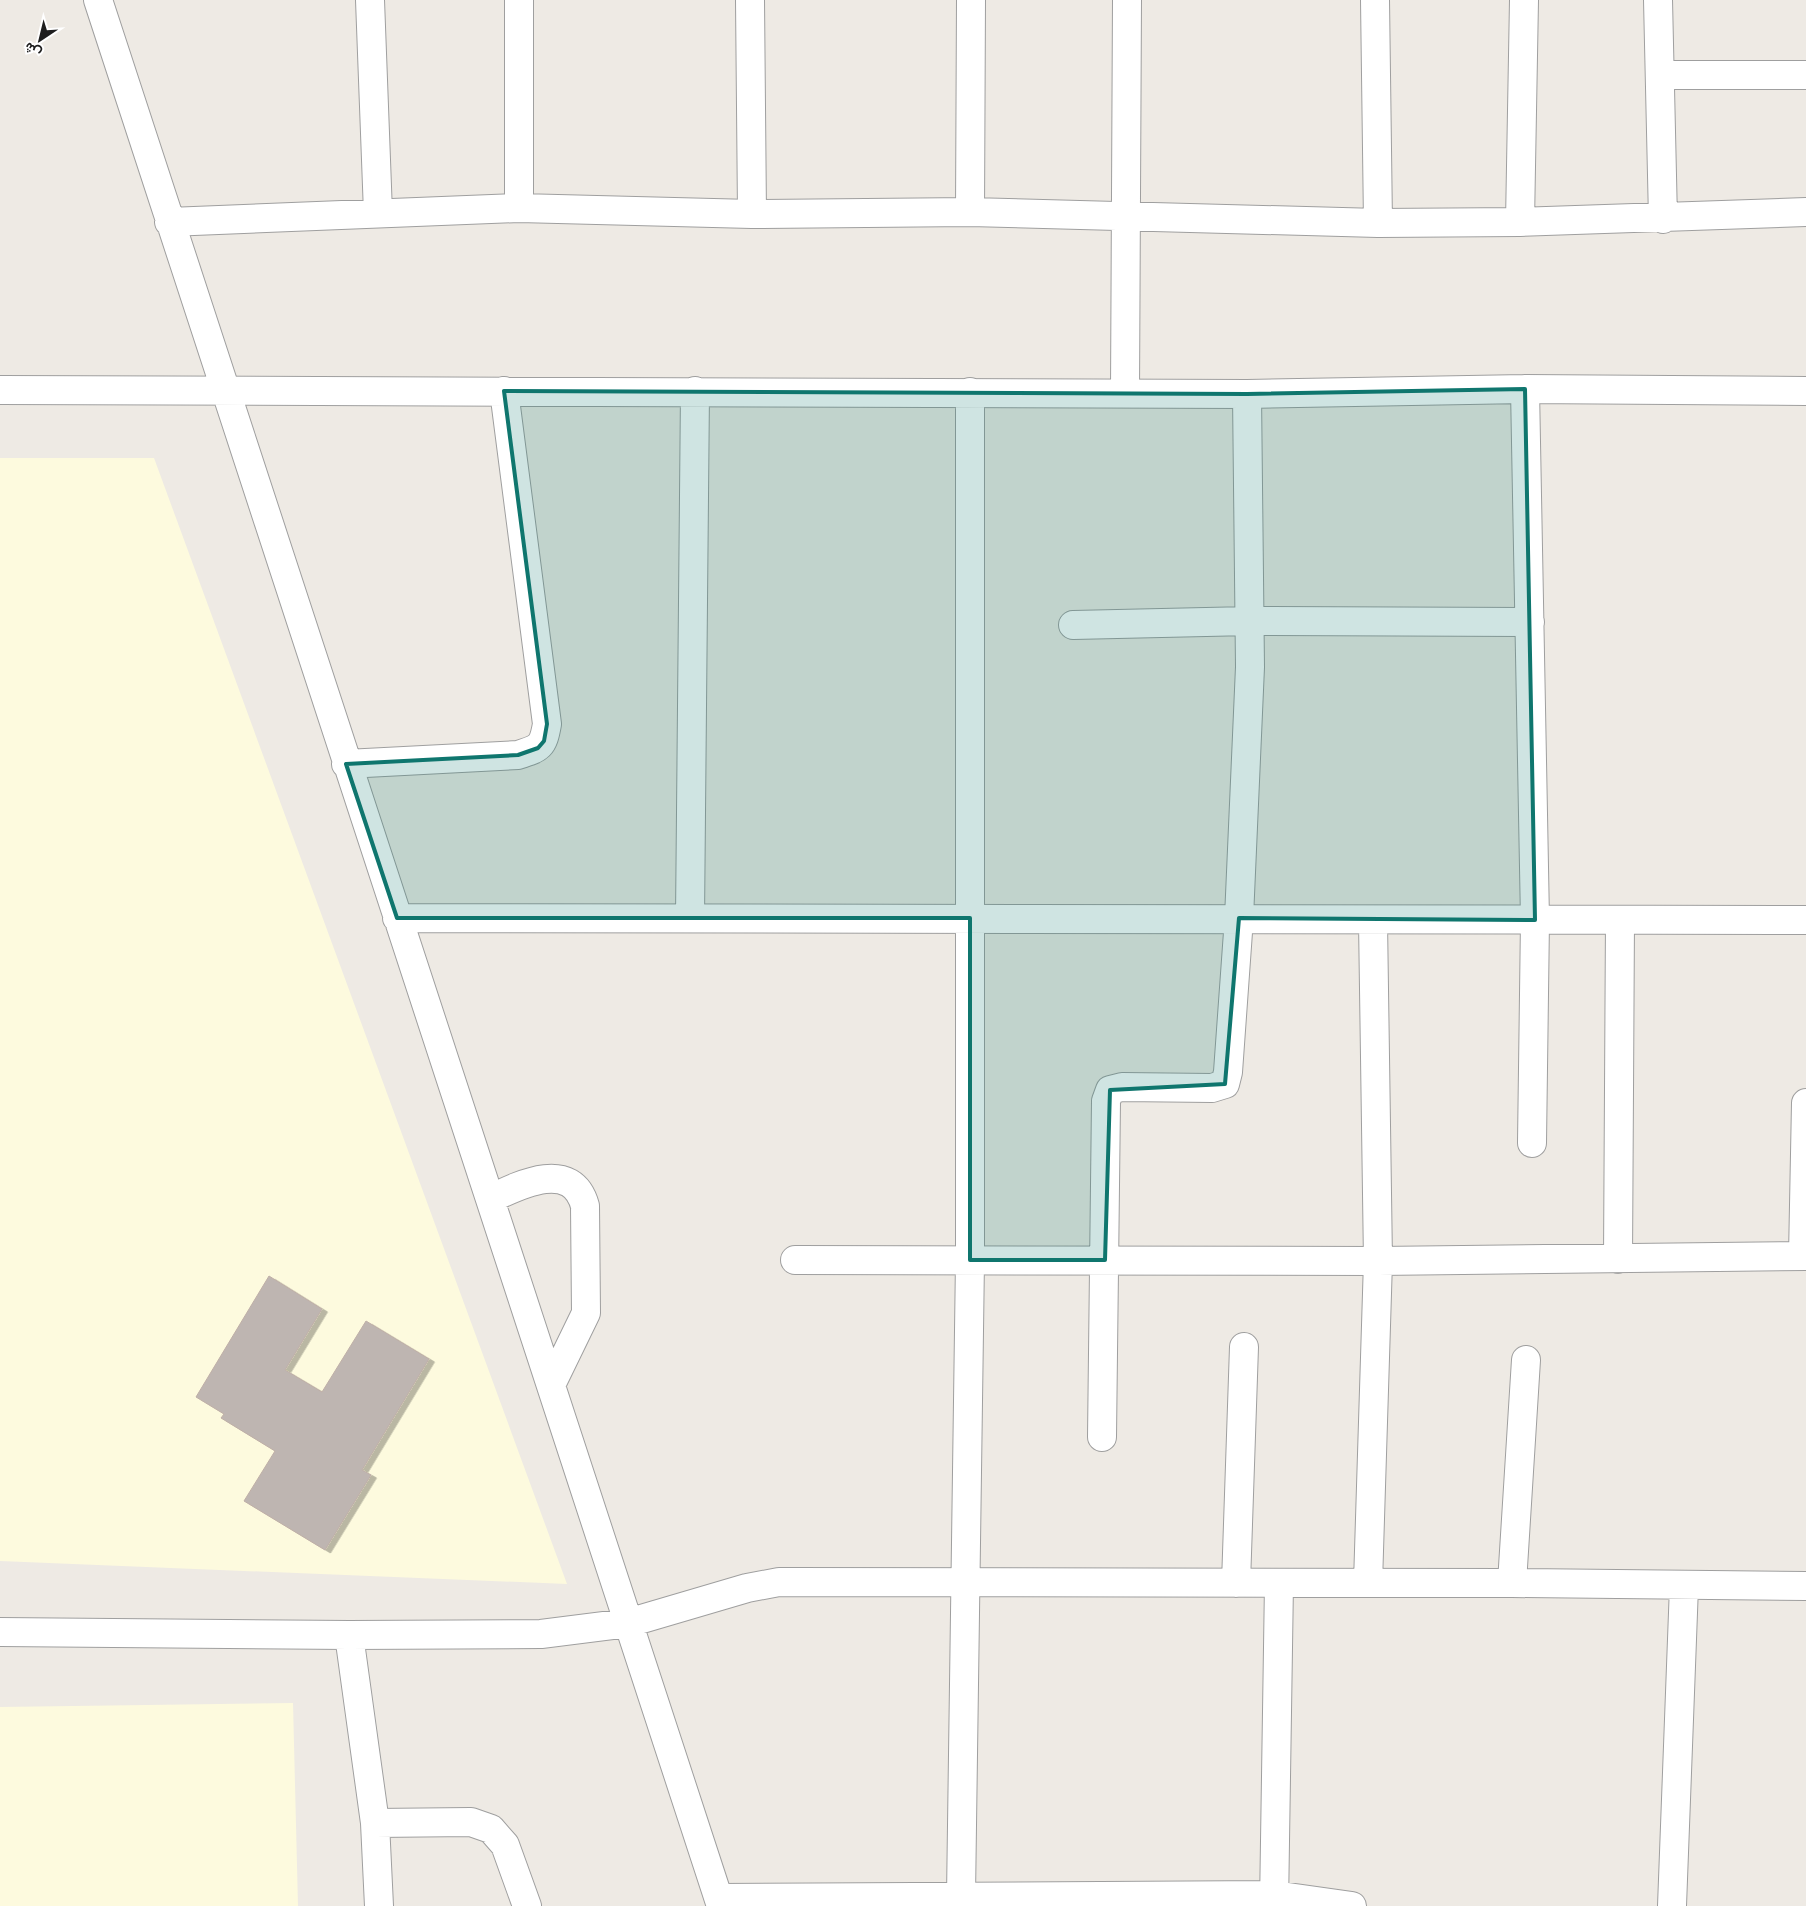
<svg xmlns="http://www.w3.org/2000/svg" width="1806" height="1906" font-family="Overpass,Vazirmatn,sans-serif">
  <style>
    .education { fill: #fdfade }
    .building { fill: #beb5b1; stroke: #bfafa7; filter: url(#shadow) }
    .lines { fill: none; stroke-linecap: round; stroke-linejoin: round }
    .minor-casing { stroke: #9f9f9f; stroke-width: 30 }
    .minor { stroke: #fff; stroke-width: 28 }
    .marked { fill: #0f766e; fill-opacity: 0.2; stroke: #0f766e; stroke-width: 4; stroke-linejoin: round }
  </style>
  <defs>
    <filter id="shadow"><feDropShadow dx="5.5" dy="3" stdDeviation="0" flood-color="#0004"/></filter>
  </defs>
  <rect width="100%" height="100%" fill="#eeeae4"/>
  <!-- education -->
  <path class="education" d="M0,458H154L567,1584L0,1561Z
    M293,1703L298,1906H0V1707Z"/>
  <!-- building -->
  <path class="building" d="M269,1276L322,1309L285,1370L322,1392L366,1321L429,1359L362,1470L371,1475L325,1550L244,1501L275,1451L221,1418L224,1414L196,1397Z"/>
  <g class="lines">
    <defs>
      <path id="minor" d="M98,0L721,1906
        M370,0L378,213
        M519,0V208
        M750,0L752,214
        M1375,0L1378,223
        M1658,0L1663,219
        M1660,75H1806
        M970,212L971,0
        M169,222L519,208L752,214L970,212L1378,223L1520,222L1806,212
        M1520,222L1524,0
        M1525,389L1535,920L1532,1143
        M0,390L1247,394L1525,389L1806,391
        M1125,393L1127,0
        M1073,625L1250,621L1530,622
        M346,764L518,755C540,748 543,747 547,724L504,391
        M397,918L1806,920
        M690,918L695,391
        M490,1199C519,1185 572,1158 585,1206L586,1313L551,1385
        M1803,1256L1806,1103
        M1618,1259L1620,920
        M795,1260L1378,1261L1806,1256
        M1102,1437L1106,1101L1110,1090L1122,1087L1212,1088L1225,1084L1228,1072L1239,918L1250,667L1247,394
        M1236,1583L1244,1347
        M1368,1583L1378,1261L1373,921
        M1512,1583L1526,1360
        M0,1632L349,1635L541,1634L628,1623L747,1588L779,1582L1512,1583L1806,1586
        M349,1635L375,1823L379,1906
        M375,1823L471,1822L491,1829L505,1845L527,1906
        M961,1896L970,1260V392
        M719,1898L1274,1895L1352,1906
        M1274,1906L1279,1583
        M1672,1906L1684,1586"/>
    </defs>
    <!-- minor casing -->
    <use href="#minor" class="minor-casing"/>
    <!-- minor -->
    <use href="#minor" class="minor"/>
  </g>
  <!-- marked area -->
  <path class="marked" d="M1525,389L1535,920L1239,918L1225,1084L1110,1090L1105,1260H970V918H397L346,764L518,755L538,748L544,741L547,724L504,391L1247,394Z"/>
  <!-- north arrow -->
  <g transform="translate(40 40) rotate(215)" stroke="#ffffff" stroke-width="4" paint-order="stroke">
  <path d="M0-4L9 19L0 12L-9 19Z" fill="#1e1e1e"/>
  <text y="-8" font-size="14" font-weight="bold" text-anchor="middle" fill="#1e1e1e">ش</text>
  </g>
</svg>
